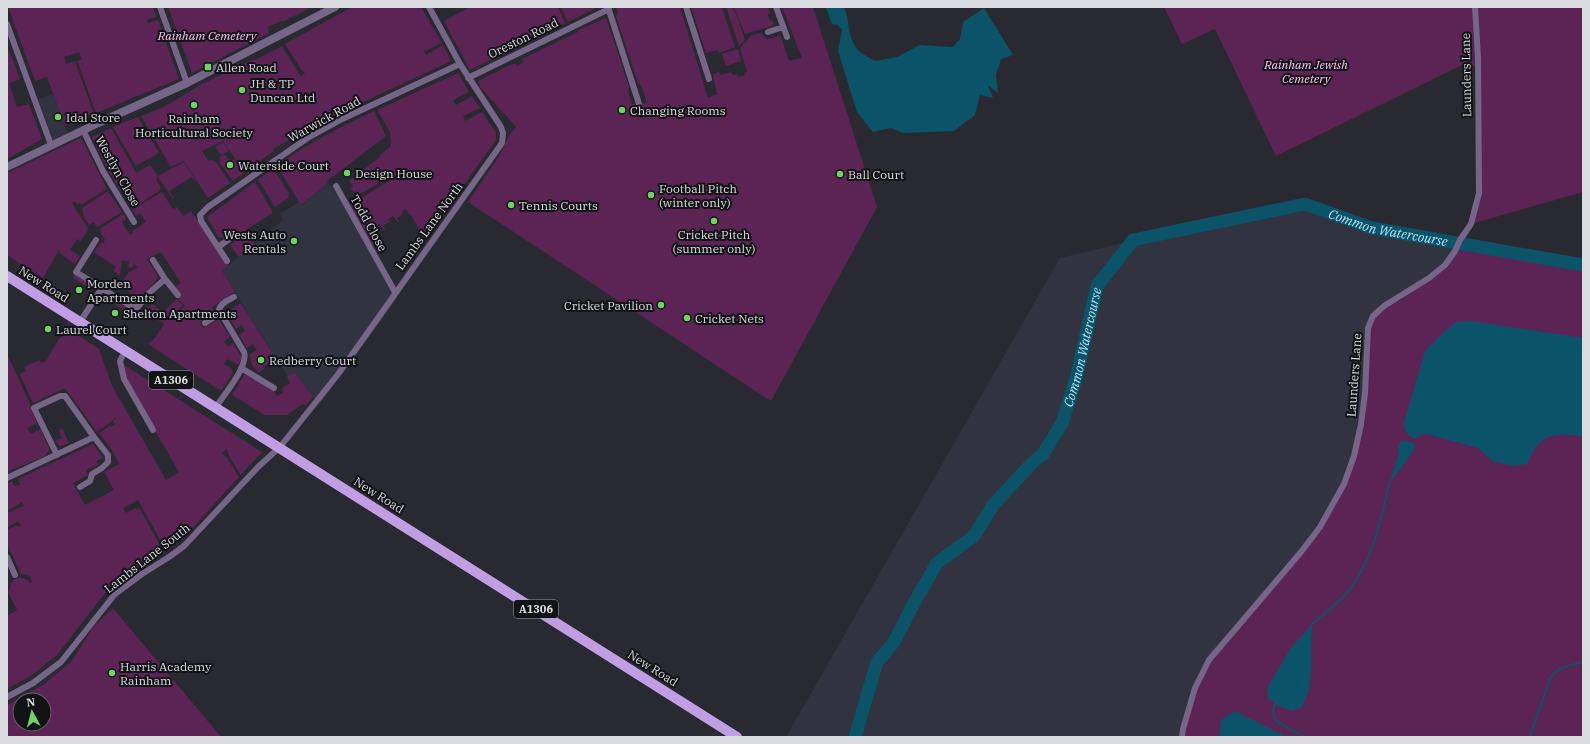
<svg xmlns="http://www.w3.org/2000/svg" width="1590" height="744" font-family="'IBM Plex Serif',serif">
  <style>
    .built { fill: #313340 }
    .green { fill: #5c2455; fill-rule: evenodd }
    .water { fill: #0b5368 }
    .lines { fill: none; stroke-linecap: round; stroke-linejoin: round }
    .stream { stroke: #0b5368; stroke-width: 2 }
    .river { stroke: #0b5368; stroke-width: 13 }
    .minor { stroke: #756587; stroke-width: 6 }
    .tertiary { stroke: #756587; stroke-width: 8 }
    .primary { stroke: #bf9ee4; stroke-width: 10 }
    .poi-dot { fill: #6ed360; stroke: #121316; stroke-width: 1.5 }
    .labels { text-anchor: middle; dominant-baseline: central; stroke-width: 4; stroke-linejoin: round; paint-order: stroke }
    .shield { fill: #121316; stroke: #9e9fa3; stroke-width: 1 }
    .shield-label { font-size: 11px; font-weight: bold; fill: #dadbe0 }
    .park-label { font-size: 12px; font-style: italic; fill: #ffc4f4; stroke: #121316 }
    .street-label { font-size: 12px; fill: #dadbe0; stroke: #121316 }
    .poi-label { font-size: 12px; fill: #dadbe0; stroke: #121316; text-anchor: start }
    .water-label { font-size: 13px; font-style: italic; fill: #b1e5fa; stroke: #121316 }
  </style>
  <rect width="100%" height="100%" fill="#292a31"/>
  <!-- built -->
  <path class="built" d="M53,94L69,137L51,145L35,101Z
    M328,183L347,209L397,299L319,405L296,375L292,374L287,376L222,271L283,220L280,214L299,202L302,205Z
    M1306,199L1328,212L1372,228L1460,250L1445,265L1403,299L1384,306L1361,424L1344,484L1182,737H786L1060,258Z"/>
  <!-- green -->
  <path class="green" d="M8,7H153L156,17L147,20L148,23L158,20L179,79L96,113L77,61L82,59L79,52L64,57L66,64L75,61L94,114L65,126L47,77L35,81Z
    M168,7H312L282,22L281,21L268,27L267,25L269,33L192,73Z
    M352,7H421L442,43L427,50H424L426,55L443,45L451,61L327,119L273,149L274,151L244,172L223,141L202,151L208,161L212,160L216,162L230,183L208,198L184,161L171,167L141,116L166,106L200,85L254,59L255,60L282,46L299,74L301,76L305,73L301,69L285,44Z
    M470,7H558L565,23L470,70L444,21Z
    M561,7H598L568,22Z
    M616,7H680L708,98L717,94L713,74L719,72L721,75L731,72L733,75L737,74L738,77L745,75L744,73L747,72L740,48L751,36L760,33L767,39L779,36L781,37L789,61L802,58L782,7H813L877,207L771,401L468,202L500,155L510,134L516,127L480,87L478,81L512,64H516L517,66L524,62L522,59L578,32V30L606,18L629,87L628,92L632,104L647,103L642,87L638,83L616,16L618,13Z
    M691,7H722L735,47L719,53L718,50L706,53Z
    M726,7H732L737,16L745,40L739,46Z
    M734,7H768L770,13L768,15L770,21L772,20L774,24L772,26L745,34Z
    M1164,7H1583V192L1471,224L1479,193L1478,68L1466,63L1276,156L1215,29L1182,44Z
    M738,49L741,61L726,66L722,54Z
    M9,50L20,79L9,83L17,107L29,104L42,139L7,159V51Z
    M458,73L469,92L453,100L456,105L472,96L480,108L463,116L465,121L482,112L496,133V140L425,240L411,215H410L406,209L402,211L403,214L397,218L399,222H398L393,216L388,219L390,222L383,225L385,229L384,230L380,224L375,227L376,230L370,233L376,244L373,246L350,205L392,179L387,169L376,178L378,182L376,185L359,194L356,191L354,193L350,188L353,186L349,181L380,157L379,156L391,146L390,132L377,110Z
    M374,111L386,136L327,181L328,183L301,205L277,166C308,143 339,128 374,111Z
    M138,117L159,153L136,166L113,127Z
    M111,128L136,173L150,165L158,176L184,162L198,184L192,177L169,191L174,198L173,199L158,177L156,179L161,188L159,191L132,209L107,168L92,137Z
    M81,138L107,189L81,205L79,202L77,204L75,201L72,203L88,229L81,241L77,239L70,250L80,256L75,264L59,253L60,251L59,250L43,278L7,255V173Z
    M223,142L229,151L221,155L215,147Z
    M224,154L231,161L234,159L244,173L233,181L219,162L221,160L219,158Z
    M272,169L278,176L289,193L288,198L275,207L258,180Z
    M255,182L272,211V213L246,230L255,244L239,257L230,245L238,239L234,233L225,239L224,238H219L207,217Z
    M108,191L122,212L99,226L97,227L94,222L89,225L84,217L82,208Z
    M162,192L172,208L174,209L177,207L183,216L191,211L228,266L222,271L235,292L212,307L214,311L213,314L200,322L203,328L219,319L230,337L224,341L228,347L233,343L242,358L238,365L227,359L224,364L232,369L233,373L221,391L148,344L155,338L164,324L144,310L147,306L149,307L153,304L164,314L163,312L177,299L183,306L178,310L179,311L185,306L178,299L182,295L175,287L181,283L161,252L147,259L158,276C155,285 144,291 139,299L120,285L129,272L138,268L134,263L133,267L128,268L129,261L122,260L120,276L113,271L116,267L94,252L102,242L106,246L103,242L105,240L100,231L101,228L123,214L126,219L122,222L130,235L133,233L132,231L146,222L140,213L136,216L132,210Z
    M1460,250L1583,268V737H1182L1195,688L1209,660L1301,552L1344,484L1361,424L1368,328L1384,306L1403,299L1445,265Z
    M74,275H76L94,286L93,291L73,278Z
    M105,295H107L132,311L130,314L103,297Z
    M241,303L276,359L263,367L264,369L259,372C250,364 252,366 250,354L257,350L253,344L247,348L239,335L245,331L242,325L236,329L226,313Z
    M69,330L99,349L112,386L166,480L179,472L126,380L124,365L262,452L241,475L229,456L227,449L221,453L227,458L239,477L186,535L166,550L138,500L123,508L126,513L136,508L137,510L140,509L163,551L109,588L57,655L32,675L7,689V616L17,610L8,592C11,588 10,585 12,582C17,575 26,577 30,583L32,582L29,575L21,574L7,544V530L16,526H21L18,521L7,528V513L24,506L22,502L7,511V484L12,481L14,486L20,485L18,479L93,444L103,458L96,461L98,465L86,470L88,475L73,483L85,505L114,490L104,472L119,464L113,452L99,433L110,426L111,427L115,424L113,421L117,418V417L97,432L65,388L33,403L20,375V374L26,371L24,367L39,360L42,363L46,361L59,339Z
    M7,354L31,406L30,407L37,423L27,428L31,434L40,429L49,448V451L45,456L7,472Z
    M245,374L274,391L277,396L283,393L282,388L290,383L287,376L292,374H296L313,397L305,406L303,404L287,415H265L232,395Z
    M62,428L69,443L60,446L55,441L62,438L59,430Z
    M113,608L221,737H7V705L43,685L72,661L93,627ZM20,700H44V724H20Z"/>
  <!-- water -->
  <path class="water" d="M826,7H844C850,21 847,38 858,50C862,54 870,58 875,61L897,57L920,45L953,47L960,39L963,22L984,8L1013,55L1001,59L996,75L998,93L988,85L993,98L980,95L975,115L954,131L903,133L891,128L873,132L857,112L838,51L842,30L838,25L832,24Z
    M1471,321L1583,338V436C1566,435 1548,431 1536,447C1532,452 1530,459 1527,464L1515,466L1494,462L1478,448L1427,434L1420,435L1415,439L1409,436L1403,426L1425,351L1442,334L1456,322Z
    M1405,440L1415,444L1414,450L1389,484L1398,456V448L1400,442Z
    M1312,624C1310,646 1314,670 1308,692C1306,697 1304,702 1302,707L1292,711L1278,706L1268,698L1267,689L1270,683L1290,649Z
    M1235,711L1287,737H1219L1221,720Z"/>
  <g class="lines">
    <!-- stream -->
    <path class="stream" d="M1312,624C1323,615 1335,606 1345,595C1371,565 1381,522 1389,484
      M1275,704L1273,712L1274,718C1283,728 1294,730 1305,737
      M1531,737V733L1550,678C1558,667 1570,665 1583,662"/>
    <!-- river -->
    <path class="river" id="s1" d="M855,737L877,662L894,642L914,603L937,563L974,536L993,505L1033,462L1043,454L1062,423L1076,379L1097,286L1133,240L1305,204L1372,228L1583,265"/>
    <!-- minor -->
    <path class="minor" d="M160,7L187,83
      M608,7L639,104
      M686,7L709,79
      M776,7L787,37
      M7,24L51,145
      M768,32L783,27
      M468,78L609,9
      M83,130L103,171L134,222
      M336,186L395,292
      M96,240L76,272L132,307H138L149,293L165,279L153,260
      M218,247L231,238
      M227,261L201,221L200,215L208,207L309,137L340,120L460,64
      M165,279L178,295
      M80,322L102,288
      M205,323L219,314
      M125,351L120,361L124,379L153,430
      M241,368L274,388
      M215,408C223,396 249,366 244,352L219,310C220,303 229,300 234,297
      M7,478L94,437L65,396H60L34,408L57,455
      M80,487L90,481L92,474L102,468L108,462V455L94,437
      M7,557L15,575
      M7,697L33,683L61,662L115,594L142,574L169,557L184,546L258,467L280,447L339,373L502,143L503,133L501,127L460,64L429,7
      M1182,737L1183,729L1195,688L1209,660L1301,552L1320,527L1344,484L1354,456L1361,424L1365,393L1368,328L1373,316L1384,306L1429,278L1445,265L1455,251L1460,240L1471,224L1479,193L1478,57L1475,7"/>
    <!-- tertiary -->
    <path class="tertiary" d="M7,167L98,123L187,83L335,7"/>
    <!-- primary -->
    <path class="primary" d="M7,276L737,737"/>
  </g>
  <!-- markers -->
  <g class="poi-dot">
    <rect x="204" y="63" width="8" height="8" rx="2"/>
    <circle cx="242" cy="90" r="4"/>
    <circle cx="194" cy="105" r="4"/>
    <circle cx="622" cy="110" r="4"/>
    <circle cx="58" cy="117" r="4"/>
    <circle cx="230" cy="165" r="4"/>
    <circle cx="347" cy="173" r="4"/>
    <circle cx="840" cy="174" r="4"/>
    <circle cx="651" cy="195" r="4"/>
    <circle cx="511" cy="205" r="4"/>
    <circle cx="714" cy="221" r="4"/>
    <circle cx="294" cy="241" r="4"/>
    <circle cx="79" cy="290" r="4"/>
    <circle cx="661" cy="305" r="4"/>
    <circle cx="115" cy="313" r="4"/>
    <circle cx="687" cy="318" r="4"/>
    <circle cx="48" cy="329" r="4"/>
    <circle cx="261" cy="360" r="4"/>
    <circle cx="112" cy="673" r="4"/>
  </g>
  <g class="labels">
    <!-- shield labels -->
    <g class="shield">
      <rect x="149" y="371" width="44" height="18" rx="3"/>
      <rect x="514" y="600" width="44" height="18" rx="3"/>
    </g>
    <g class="shield-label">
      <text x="171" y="380">A1306</text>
      <text x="536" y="609">A1306</text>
    </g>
    <!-- park labels -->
    <g class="park-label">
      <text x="207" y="35">Rainham Cemetery</text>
      <text x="1306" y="64">Rainham Jewish<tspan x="1306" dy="14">Cemetery</tspan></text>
    </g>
    <!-- street labels -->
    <g class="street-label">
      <text transform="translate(523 38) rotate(-26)">Oreston Road</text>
      <text transform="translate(1466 75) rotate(-91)">Launders Lane</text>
      <text transform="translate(324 119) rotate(-29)">Warwick Road</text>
      <text transform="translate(118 171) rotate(61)">Westlyn Close</text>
      <text transform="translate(369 223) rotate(61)">Todd Close</text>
      <text transform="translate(429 226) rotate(-54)">Lambs Lane North</text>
      <text transform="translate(44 284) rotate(32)">New Road</text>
      <text transform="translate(1354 375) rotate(-86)">Launders Lane</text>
      <text transform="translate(379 495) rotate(32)">New Road</text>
      <text transform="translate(147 558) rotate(-38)">Lambs Lane South</text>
      <text transform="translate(653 668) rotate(32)">New Road</text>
    </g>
    <!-- poi labels -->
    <g class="poi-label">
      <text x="216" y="67">Allen Road</text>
      <text x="250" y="83">JH &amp; TP<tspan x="250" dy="14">Duncan Ltd</tspan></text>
      <text x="630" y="110">Changing Rooms</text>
      <text x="66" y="117">Idal Store</text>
      <text x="194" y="118" text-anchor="middle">Rainham<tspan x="194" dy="14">Horticultural Society</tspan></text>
      <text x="238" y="165">Waterside Court</text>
      <text x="355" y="173">Design House</text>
      <text x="848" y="174">Ball Court</text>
      <text x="659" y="188">Football Pitch<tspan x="659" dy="14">(winter only)</tspan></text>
      <text x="519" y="205">Tennis Courts</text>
      <text x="286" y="234" text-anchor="end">Wests Auto<tspan x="286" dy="14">Rentals</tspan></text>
      <text x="714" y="234" text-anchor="middle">Cricket Pitch<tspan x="714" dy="14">(summer only)</tspan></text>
      <text x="87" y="283">Morden<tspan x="87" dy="14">Apartments</tspan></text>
      <text x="653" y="305" text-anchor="end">Cricket Pavilion</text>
      <text x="123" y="313">Shelton Apartments</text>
      <text x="695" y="318">Cricket Nets</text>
      <text x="56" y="329">Laurel Court</text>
      <text x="269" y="360">Redberry Court</text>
      <text x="120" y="666">Harris Academy<tspan x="120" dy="14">Rainham</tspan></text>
    </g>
    <!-- water labels -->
    <g class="water-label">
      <text stroke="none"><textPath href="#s1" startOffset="847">Common Watercourse</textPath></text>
      <text stroke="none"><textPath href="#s1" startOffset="463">Common Watercourse</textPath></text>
    </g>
  </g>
  <!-- border -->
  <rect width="1590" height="744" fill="none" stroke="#dadbe0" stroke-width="16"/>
  <!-- north arrow -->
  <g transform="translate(32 712) rotate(353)"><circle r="19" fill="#121316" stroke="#626367"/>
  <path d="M0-3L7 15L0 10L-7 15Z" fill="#6ed360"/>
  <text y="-6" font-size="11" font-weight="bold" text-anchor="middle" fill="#dadbe0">N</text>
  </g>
</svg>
